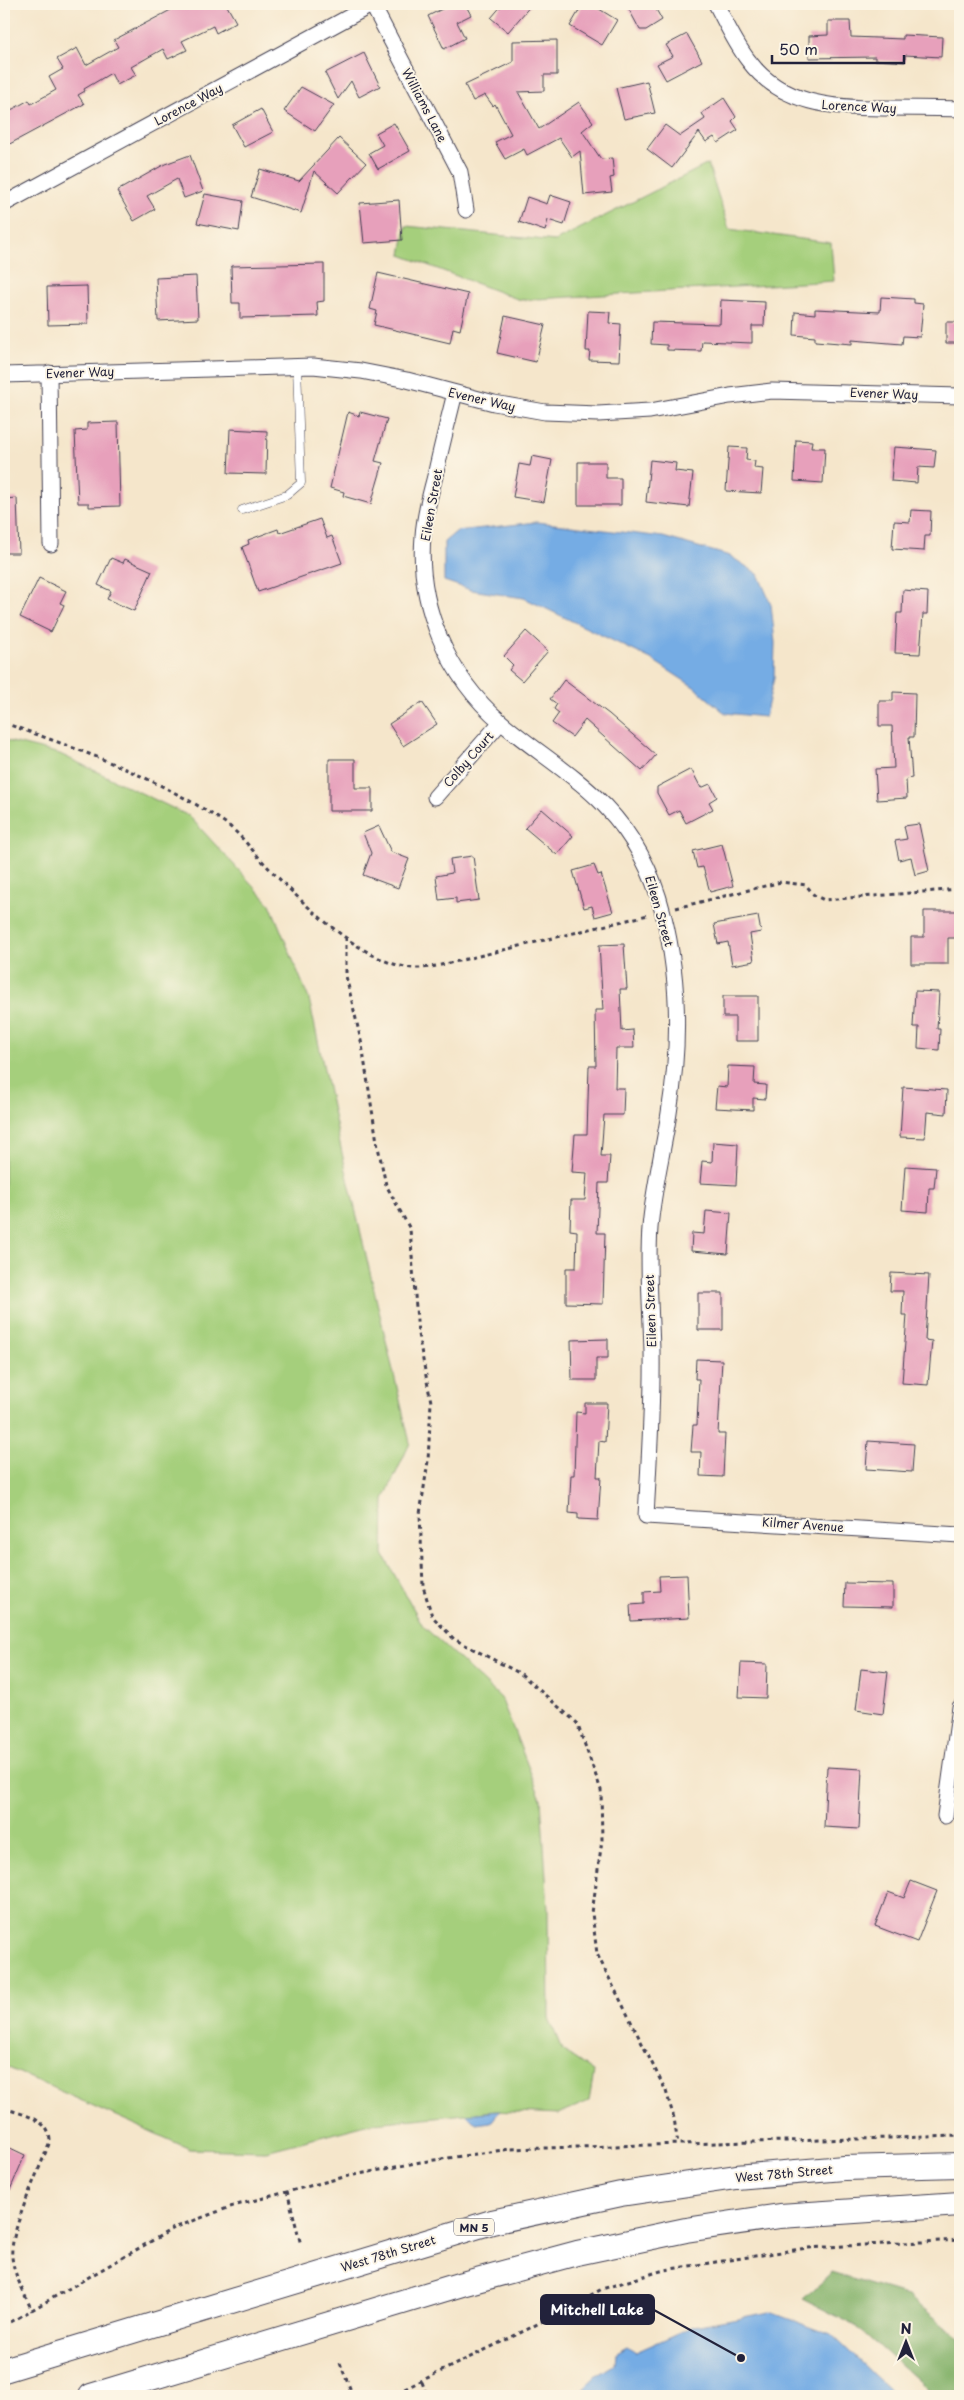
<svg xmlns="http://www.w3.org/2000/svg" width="964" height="2400" font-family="'Playpen Sans',sans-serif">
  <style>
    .green { fill: #a5cf7b; stroke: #64785b }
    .forest { fill: #84b26b; stroke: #536a53 }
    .water { fill: #75ace4; stroke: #4c6790 }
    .building { fill: #e7a0bb }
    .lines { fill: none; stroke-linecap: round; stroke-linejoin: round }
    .service-casing { stroke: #423f51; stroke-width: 9 }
    .minor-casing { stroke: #423f51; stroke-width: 17 }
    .primary-casing { stroke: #423f51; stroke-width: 26 }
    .path { stroke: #423f51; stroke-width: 3; stroke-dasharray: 4 4; stroke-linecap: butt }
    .service { stroke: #fff; stroke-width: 8 }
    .minor { stroke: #fff; stroke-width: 15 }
    .primary { stroke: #fff; stroke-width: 24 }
    .labels { text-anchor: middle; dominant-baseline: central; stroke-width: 4; stroke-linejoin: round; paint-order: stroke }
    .shield { fill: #fcf5e5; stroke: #63616e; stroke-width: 1 }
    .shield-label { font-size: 11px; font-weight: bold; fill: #22223b }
    .street-label { font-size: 12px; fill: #22223b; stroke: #fcf5e5 }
    .leader { fill: none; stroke: #22223b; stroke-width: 2 }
    .callout-dot { fill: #22223b; stroke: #fcf5e5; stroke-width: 2 }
    .callout { fill: #22223b; stroke: #22223b; stroke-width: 2 }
    .callout-label { font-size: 14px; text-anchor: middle; font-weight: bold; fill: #fff }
  </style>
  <rect width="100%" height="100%" fill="#fcf5e5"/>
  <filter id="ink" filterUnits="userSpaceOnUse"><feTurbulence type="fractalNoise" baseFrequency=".02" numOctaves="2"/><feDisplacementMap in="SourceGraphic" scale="10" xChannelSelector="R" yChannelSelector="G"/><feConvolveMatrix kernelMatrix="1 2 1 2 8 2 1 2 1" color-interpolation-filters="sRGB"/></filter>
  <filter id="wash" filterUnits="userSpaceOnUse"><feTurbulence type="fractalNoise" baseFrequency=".0096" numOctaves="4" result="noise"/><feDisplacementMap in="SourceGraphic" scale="20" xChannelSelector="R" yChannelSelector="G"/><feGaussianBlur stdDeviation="1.12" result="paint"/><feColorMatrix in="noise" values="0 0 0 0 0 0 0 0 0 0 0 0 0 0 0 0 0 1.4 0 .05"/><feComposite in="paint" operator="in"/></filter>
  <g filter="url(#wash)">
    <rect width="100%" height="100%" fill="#f5e6cb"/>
    <!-- green -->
    <path class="green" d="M708,164L729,229L831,243L834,281L520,300L401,255L406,226L555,241Z
      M4,740L60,754L189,816L270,904L309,999L342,1153L410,1443L384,1499L383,1554L423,1626L501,1698L541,1799L548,1909L549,2018L562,2050L594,2072L589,2101L558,2114L495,2111L374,2123L266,2151L190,2149L4,2066Z"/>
    <!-- forest -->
    <path class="forest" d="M832,2273L908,2296L960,2338V2396H935L858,2327L803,2299Z"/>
    <!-- water -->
    <path class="water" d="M537,522L663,537L730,556L758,574L771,604L775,643L774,678L765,717L725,713L694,687L651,659L524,598L471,590L444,581V542L457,531Z
      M500,2111L491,2122L476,2124L466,2114Z
      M770,2312L832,2335L896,2396H575L596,2376L615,2364L616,2352L627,2346L636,2352L694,2326Z"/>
    <g id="blocks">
      <!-- building -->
      <path class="building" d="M182,4H226L236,22L216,33L213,26L182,41L187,50L168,59L163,49L131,67L136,75L117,85L111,73L84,89L85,91L78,95L84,104L4,147V114L29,100L31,104L56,90L49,77L63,69L57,59L77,48L86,65L118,47L114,40Z
        M452,4H465L471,15L457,22L465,38L444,49L428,16Z
        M503,4H532L508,32L491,18Z
        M583,4H591L617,20L602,45L570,26Z
        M626,4H653L662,20L646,30H640Z
        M828,21H850L851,37L903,39V35L942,37L941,57L905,55V62L875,60V57L809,58V36L828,35Z
        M687,34L702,61L666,80L657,64L673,56L666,45Z
        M557,40V75H544V91L518,92L539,129L579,102L593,122L582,131L601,159L612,158L614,177L610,178L612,192L584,195L580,151L572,157L559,138L527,155L524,149L505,159L495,142L511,134L495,104L493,106L485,95L473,101L465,85L513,62V41Z
        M364,53L380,86L359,97L351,81L338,99L325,73Z
        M647,81L655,113L624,119L616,88Z
        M301,87L334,105L315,131L284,111Z
        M724,98L736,117L732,121L738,130L718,143L714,137L706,142L699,132L672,168L647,149L665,125L680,136L705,119L702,113Z
        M261,109L273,132L244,147L232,125Z
        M394,123L410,151L378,169L369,153L383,145L376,133Z
        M339,138L366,163L338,193L314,171L301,213L251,197L260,169L299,181Z
        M190,155L203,191L184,198L177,179L147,196L155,209L134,221L117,191L165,164Z
        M205,194L243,201L239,231L197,223Z
        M550,195L571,202L564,225L548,220L545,231L519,222L527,197L547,204Z
        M399,200L402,240L364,243L360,203Z
        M324,264V301L317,302L318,316L240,318V303H232L231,266Z
        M378,273L468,294L460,330L453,328L450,343L374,325L377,311L370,309Z
        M196,276L198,319L158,321L156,278Z
        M87,286L88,324L48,325L47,287Z
        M881,297L914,299V303L923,304L920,337L903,336L902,344L852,340V344L815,341V337L794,335L795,312L815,314V309L880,312Z
        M721,300L765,302L764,326H752V343L702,341L701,351L667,350V345L651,344L652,322L720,324Z
        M588,311L610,312L609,323L621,324L619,361L589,360L590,351H586Z
        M505,316L545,325L536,362L497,353Z
        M946,322H960V343H946Z
        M348,412L359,416L360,412L387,419L375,461L383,463L371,504L343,496L344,492L330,488Z
        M118,422L120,506L89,507V503H78L75,431L87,430V423Z
        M230,429L267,431L266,474L228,473Z
        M796,440L812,441L811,448H825L823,483L794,481Z
        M729,447L747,448L746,460L755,461L754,468L763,469L761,493L726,491Z
        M894,447L936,450L934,468L918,467L917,483L891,481Z
        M532,456L552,460L544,502L513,497L519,464L530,466Z
        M650,460L676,463L675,471L693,473L689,507L646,502Z
        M578,462H606V478H621V505H578Z
        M17,498L19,553H4V499Z
        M911,510L931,511L930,536H925L924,551L892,549L894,521L910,522Z
        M320,519L327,538L332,536L342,563L258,592L242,547L249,544L248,540L278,529L279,533Z
        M111,558L123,563L125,559L152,571L134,611L107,599L111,591L98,585Z
        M39,578L66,591L60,603L64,605L51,632L20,617Z
        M903,590L928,592L927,614H923L920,654L895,653L897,613H902Z
        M526,631L548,651L522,681L509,670L513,665L504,656Z
        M564,680L609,714L656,755L642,771L585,720L572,737L552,723L559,713L554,709L557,704L550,699Z
        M893,692L915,693L914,737H909L912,778L906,779L907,798L877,800L875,769L894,768L892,726H879V701H893Z
        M422,702L437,724L403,746L389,724Z
        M329,759H355V788H372V811H329Z
        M691,769L701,788L710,784L717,797L709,802L713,809L686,823L679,810L669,815L657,793V787Z
        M542,809L573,836L557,855L525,828Z
        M919,824L929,871L915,875L911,857L899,860L895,841L907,839L904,826Z
        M379,826L391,852L409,859L398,888L363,875L371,853L363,833Z
        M722,844L733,886L710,892L703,867L697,868L693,851Z
        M473,856L479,900L456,903V898L439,900L436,876L452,873L450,859Z
        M594,865L598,875L601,874L613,912L595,917L592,906L584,908L573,871Z
        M924,911H960V938H948V964H911V937H924Z
        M758,916L761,932L750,934L754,961L732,965L728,942L718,944L714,924Z
        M624,944L627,989H620L622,1031L633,1030L634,1048H616L615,1088H624L623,1115H604L601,1156H610L608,1183H599L597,1233H605L603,1304L566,1303V1268H576L577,1231L570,1230L571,1200H585L587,1173L572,1172L575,1134H587L589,1066H596L595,1010H603L599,945Z
        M915,991L939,992L937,1029H940L939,1050L918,1048L919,1027H913Z
        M723,996H758V1041H735V1017H723Z
        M728,1066L755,1067L754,1084L766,1085L765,1099L753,1098V1110L715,1108L717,1086L727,1087Z
        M903,1087L947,1090L946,1114L927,1112L925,1138L900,1137Z
        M713,1142L738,1144L736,1185L700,1183L702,1161L712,1162Z
        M905,1166L936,1168L934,1188H929L928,1212L902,1210Z
        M706,1211L731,1213L728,1254L691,1251L692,1233L704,1234Z
        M891,1273L929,1275L925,1340L932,1341L928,1385L902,1383L907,1315H902L903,1291H890Z
        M698,1293H723V1330H698Z
        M608,1339V1358H596V1380H572L571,1340Z
        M696,1359L722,1360L718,1434H725L723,1477L700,1476L701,1452H691L693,1425H697L699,1379H695Z
        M585,1403H607L605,1442L599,1441L597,1477H601L598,1520L578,1519V1514L569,1513L571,1475H574L576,1412L585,1413Z
        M868,1441L914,1444L912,1472L866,1469Z
        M687,1575L689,1618L631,1621L630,1605L644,1604V1592L660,1591L659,1576Z
        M845,1583L893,1584V1607L844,1606Z
        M741,1663L767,1664L766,1698L739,1697Z
        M861,1669L888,1672L883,1714L856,1710Z
        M827,1767L862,1769L859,1829L824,1827Z
        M911,1881L937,1891L917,1942L875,1926L888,1892L904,1898Z
        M4,2145L25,2155L4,2204Z"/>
    </g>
  </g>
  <g filter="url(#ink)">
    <use href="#blocks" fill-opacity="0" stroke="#423f51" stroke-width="1"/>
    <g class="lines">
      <defs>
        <path id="service" d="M242,510L287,495L301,483L297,366"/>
        <path id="minor" d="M372,4L460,172L466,210
          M716,4C726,23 735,43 748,60C781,105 833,108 883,108C909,108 935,108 960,109
          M4,204L373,4
          M49,373L51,544
          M4,375L313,366L361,371L407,380L494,403L545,412L598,414L650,411L730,396L772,391L960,396
          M455,393C448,421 441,448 435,476C430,496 424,516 423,536C417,605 448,677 501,722C535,751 574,774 605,806C634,836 653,873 663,913C680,979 680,1046 669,1113C663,1152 653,1190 650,1228C647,1269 651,1310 652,1351C653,1406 649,1461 646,1516L960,1535
          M435,797L501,722
          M945,1816L960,1707"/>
        <path id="primary" d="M4,2370L492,2222L621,2194L736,2177L844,2168L960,2165
          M91,2396L462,2284L577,2253L686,2230L780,2216L960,2204"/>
      </defs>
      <!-- service casing -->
      <use href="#service" class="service-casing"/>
      <!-- minor casing -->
      <use href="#minor" class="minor-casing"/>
      <!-- primary casing -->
      <use href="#primary" class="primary-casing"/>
      <!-- path -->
      <path class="path" d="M4,723C79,749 154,776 221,820C238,831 250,848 264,863C296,897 354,955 401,966C419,971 436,966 454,962L648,915
        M676,908L781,882L806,885L814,895L824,900L960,889
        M346,937V976L362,1045L377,1142L386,1185L410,1229L418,1334L431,1402L428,1461L420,1514L423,1586L432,1616L454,1639L521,1674L577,1723L601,1790L602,1840L592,1913L597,1954L666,2091L674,2118L678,2145
        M4,2108C23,2115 49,2118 50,2141C40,2169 9,2231 12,2257C14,2276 25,2294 32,2311
        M287,2191L301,2245
        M4,2326L174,2228L233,2206L344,2177L421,2162L510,2149L960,2136
        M340,2363L353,2396
        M422,2382L427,2396
        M390,2396L530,2328L602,2289L664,2270L807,2248L960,2240"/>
      <!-- service -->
      <use href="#service" class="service"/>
      <!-- minor -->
      <use href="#minor" class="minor"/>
      <!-- primary -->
      <use href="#primary" class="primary"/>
    </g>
  </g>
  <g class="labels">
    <!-- shield labels -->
    <rect class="shield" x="454" y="2218.5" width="40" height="17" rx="4"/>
    <g class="shield-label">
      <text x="474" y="2227">MN 5</text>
    </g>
    <!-- street labels -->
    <g class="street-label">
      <text transform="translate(188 104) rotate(-28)">Lorence Way</text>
      <text transform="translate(425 105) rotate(62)">Williams Lane</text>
      <text transform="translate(859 106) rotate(3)">Lorence Way</text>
      <text transform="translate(80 372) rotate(-2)">Evener Way</text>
      <text transform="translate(884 393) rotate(2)">Evener Way</text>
      <text transform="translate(482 399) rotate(13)">Evener Way</text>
      <text transform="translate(431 505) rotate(-80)">Eileen Street</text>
      <text transform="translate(468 759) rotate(-49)">Colby Court</text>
      <text transform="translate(660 911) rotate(74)">Eileen Street</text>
      <text transform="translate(650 1311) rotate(-92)">Eileen Street</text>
      <text transform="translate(803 1524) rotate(4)">Kilmer Avenue</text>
      <text transform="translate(784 2173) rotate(-5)">West 78th Street</text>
      <text transform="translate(388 2253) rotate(-17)">West 78th Street</text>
    </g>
  </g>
  <!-- callouts -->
  <path class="leader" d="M741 2358L654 2310"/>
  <circle class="callout-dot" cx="741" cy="2358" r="5"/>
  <rect class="callout" x="541" y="2295" width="113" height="29" rx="5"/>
  <g class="callout-label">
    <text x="597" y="2315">Mitchell Lake</text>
  </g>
  <!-- margin -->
  <rect width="964" height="2400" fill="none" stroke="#fcf5e5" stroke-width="20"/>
  <!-- north arrow -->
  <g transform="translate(906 2342)" stroke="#fcf5e5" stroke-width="4" paint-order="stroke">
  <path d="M0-4L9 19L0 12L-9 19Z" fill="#22223b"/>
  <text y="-8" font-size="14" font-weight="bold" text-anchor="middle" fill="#22223b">N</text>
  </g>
  <!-- scale -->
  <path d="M772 55v8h132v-8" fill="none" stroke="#22223b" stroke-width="2.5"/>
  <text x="779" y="55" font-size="15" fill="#22223b" stroke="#fcf5e5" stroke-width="4" paint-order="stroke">50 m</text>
</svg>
